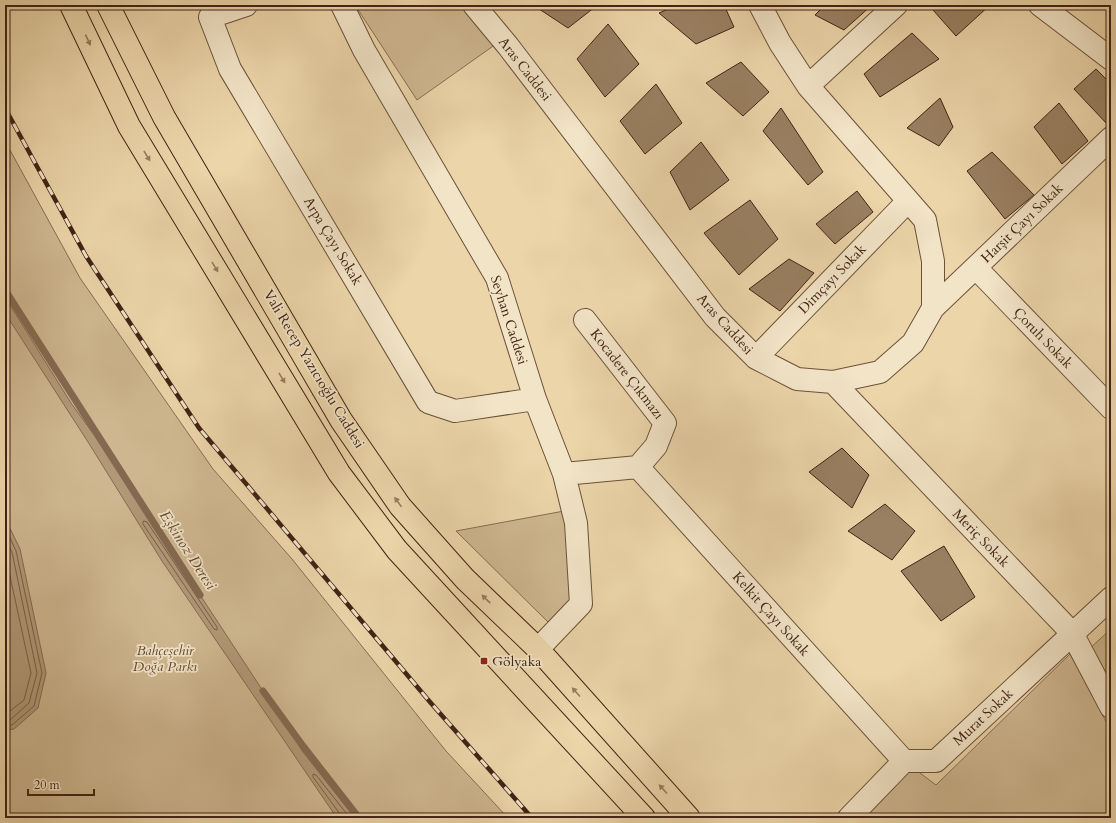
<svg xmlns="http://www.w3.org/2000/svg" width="1116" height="823" font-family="Cardo,serif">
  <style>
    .green { fill: #ceb790; stroke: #886d52 }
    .water { fill: #b19877; stroke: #846950 }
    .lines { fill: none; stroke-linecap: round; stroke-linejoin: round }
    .shore { stroke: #795e46; stroke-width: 1 }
    .stream { stroke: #846950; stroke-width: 7 }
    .building { fill: #998062; stroke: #412315 }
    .minor-casing { stroke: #6c503a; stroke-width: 24 }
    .primary-casing { stroke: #412315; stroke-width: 24 }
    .minor { stroke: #f2e4c7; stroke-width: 22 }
    .primary { stroke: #ebd5a9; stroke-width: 22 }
    .rail-casing { stroke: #412315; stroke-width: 4.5 }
    .rail { stroke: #f2e4c7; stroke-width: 3; stroke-dasharray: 9; stroke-linecap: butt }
    .oneway { fill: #967c5f }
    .poi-dot { fill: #8f2418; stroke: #f2e4c7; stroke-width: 1.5 }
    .labels { text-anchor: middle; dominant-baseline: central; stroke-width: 3.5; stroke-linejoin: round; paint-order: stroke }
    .street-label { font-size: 14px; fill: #412315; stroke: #f2e4c7 }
    .park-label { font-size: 14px; font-style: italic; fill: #644834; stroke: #f2e4c7 }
    .poi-label { font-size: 14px; fill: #412315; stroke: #f2e4c7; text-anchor: start }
    .water-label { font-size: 15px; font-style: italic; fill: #634632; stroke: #f2e4c7 }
  </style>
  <rect width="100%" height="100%" fill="#ebd5a9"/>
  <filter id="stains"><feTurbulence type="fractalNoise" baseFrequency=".005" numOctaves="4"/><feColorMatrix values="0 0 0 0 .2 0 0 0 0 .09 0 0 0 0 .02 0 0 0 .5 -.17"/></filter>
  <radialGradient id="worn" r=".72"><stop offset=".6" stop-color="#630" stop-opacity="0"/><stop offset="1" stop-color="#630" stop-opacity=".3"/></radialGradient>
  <!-- green -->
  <path class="green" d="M355,5H466L496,44L417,100Z
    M5,141L80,278L213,469L292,559L446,751L508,818H5Z
    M564,511L576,602L554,628L456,531Z
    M1111,629V692L1088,650Z
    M1070,654L1111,731V818H846L904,761L936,785Z"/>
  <!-- water -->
  <path class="water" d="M5,297L71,403L105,450L303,752L355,818H337L326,802L162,561L88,442L5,313Z
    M5,518L20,549L46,673L38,708L14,729L5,730Z"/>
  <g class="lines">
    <!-- shore -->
    <path class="shore" d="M144,521L147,522L217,627V630L214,629L143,524Z
      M5,527L16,551L42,673L34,706L12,725L5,726
      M5,539L12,552L37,673L29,703L10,720L5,721
      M5,553L31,673L24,700L5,715
      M340,818V814L313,777V774L316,775L350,818"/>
    <!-- stream -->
    <path class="stream" d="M5,290L200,595
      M263,691L303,746L359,818"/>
  </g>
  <!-- building -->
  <path class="building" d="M533,5H594L595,7L568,28Z
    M678,5H724L734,27L696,44L659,13Z
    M825,5H872L844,30L815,15Z
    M937,5H990L956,36L933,10Z
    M608,24L639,64L605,97L577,59Z
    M912,33L939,59L880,97L864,74Z
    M741,62L769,92L743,116L706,83Z
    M1096,69L1111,84V121L1108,125L1074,89Z
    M656,84L682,123L645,154L620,121Z
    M940,98L953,127L939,146L907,128Z
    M1059,103L1088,141L1062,164L1034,127Z
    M781,108L823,172L808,185L763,131Z
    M701,142L729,180L690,210L670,172Z
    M992,152L1034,195L1005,219L967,171Z
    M857,191L873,212L835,244L816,224Z
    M750,200L778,239L739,275L704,233Z
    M789,259L814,273L780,311L749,289Z
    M842,448L869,475L852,508L809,472Z
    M885,504L915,531L892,560L848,531Z
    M944,546L975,597L941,621L901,571Z"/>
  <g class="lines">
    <defs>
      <path id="minor" d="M246,5L210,17L230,69L428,402L455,411L535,399
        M342,5L364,50L497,278L535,399L564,474L576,523L581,604L538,649
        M474,5L508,46L715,317L756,358L797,379L833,382L880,372L913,343L933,308V261L925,220L808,86L780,43L760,5
        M1040,5L1111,59
        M808,86L896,5
        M976,268L1111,408
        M933,308L1111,138
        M756,358L908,201
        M833,382L1072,633L1111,707
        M638,467L904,761
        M564,474L638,467L656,446L665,423L585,320
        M849,818L904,761H936L1111,598"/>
      <path id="primary" d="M71,5L129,126L339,473L397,550L644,818
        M108,5L164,117L341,420L400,506L465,579L538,649L689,818"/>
    </defs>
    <!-- minor casing -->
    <use href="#minor" class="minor-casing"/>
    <!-- primary casing -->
    <use href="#primary" class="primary-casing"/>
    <!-- minor -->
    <use href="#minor" class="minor"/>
    <!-- primary -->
    <use href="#primary" class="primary"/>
    <defs>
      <path id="rail" d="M5,108L86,256L199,428L430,702L532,818"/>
    </defs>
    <!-- rail casing -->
    <use href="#rail" class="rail-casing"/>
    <!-- rail -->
    <use href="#rail" class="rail"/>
  </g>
  <!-- one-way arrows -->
  <defs><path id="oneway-solid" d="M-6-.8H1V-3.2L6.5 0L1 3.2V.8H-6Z"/></defs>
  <g class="oneway">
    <use href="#oneway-solid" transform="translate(88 40) rotate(65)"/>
    <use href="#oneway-solid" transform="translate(147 156) rotate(59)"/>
    <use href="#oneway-solid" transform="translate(215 267) rotate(59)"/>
    <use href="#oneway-solid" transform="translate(282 378) rotate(59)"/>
    <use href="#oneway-solid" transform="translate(398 502) rotate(-126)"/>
    <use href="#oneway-solid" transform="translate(486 599) rotate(-136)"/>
    <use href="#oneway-solid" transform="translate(576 692) rotate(-132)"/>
    <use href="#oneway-solid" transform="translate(663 789) rotate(-132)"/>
  </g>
  <!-- markers -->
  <rect class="poi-dot" x="480" y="657" width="8" height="8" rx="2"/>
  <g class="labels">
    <!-- street labels -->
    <g class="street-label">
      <text transform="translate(525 69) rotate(52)">Aras Caddesi</text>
      <text transform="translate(1022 223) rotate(-44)">Harşit Çayı Sokak</text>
      <text transform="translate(333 241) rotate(59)">Arpa Çayı Sokak</text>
      <text transform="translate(832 279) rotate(-46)">Dimçayı Sokak</text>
      <text transform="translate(509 320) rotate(72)">Seyhan Caddesi</text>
      <text transform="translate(725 324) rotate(48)">Aras Caddesi</text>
      <text transform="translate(1043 338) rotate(46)">Çoruh Sokak</text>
      <text transform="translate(314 369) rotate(59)">Vali Recep Yazıcıoğlu Caddesi</text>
      <text transform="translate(627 374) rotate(52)">Kocadere Çıkmazı</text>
      <text transform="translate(981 538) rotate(46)">Meriç Sokak</text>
      <text transform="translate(771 614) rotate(48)">Kelkit Çayı Sokak</text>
      <text transform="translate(983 717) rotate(-43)">Murat Sokak</text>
    </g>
    <!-- park labels -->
    <g class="park-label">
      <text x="165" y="650">Bahçeşehir<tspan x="165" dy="16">Doğa Parkı</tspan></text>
    </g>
    <!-- poi labels -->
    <g class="poi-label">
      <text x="492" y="661">Gölyaka</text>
    </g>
    <!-- water labels -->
    <g class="water-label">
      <text transform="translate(188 550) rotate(57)">Eşkinoz Deresi</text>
    </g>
  </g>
  <!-- margin -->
  <rect width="1116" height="823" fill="none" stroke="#ebd5a9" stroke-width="20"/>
  <rect x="6" y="6" width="1104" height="811" fill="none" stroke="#412315" stroke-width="2"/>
  <rect x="10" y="10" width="1096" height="803" fill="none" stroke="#412315"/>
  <!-- scale -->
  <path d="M28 789v6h66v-6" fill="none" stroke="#412315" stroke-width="2"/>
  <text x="34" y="789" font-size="12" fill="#412315" stroke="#f2e4c7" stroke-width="3" paint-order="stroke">20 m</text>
  <rect width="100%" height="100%" filter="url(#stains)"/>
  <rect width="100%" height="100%" fill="url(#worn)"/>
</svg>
